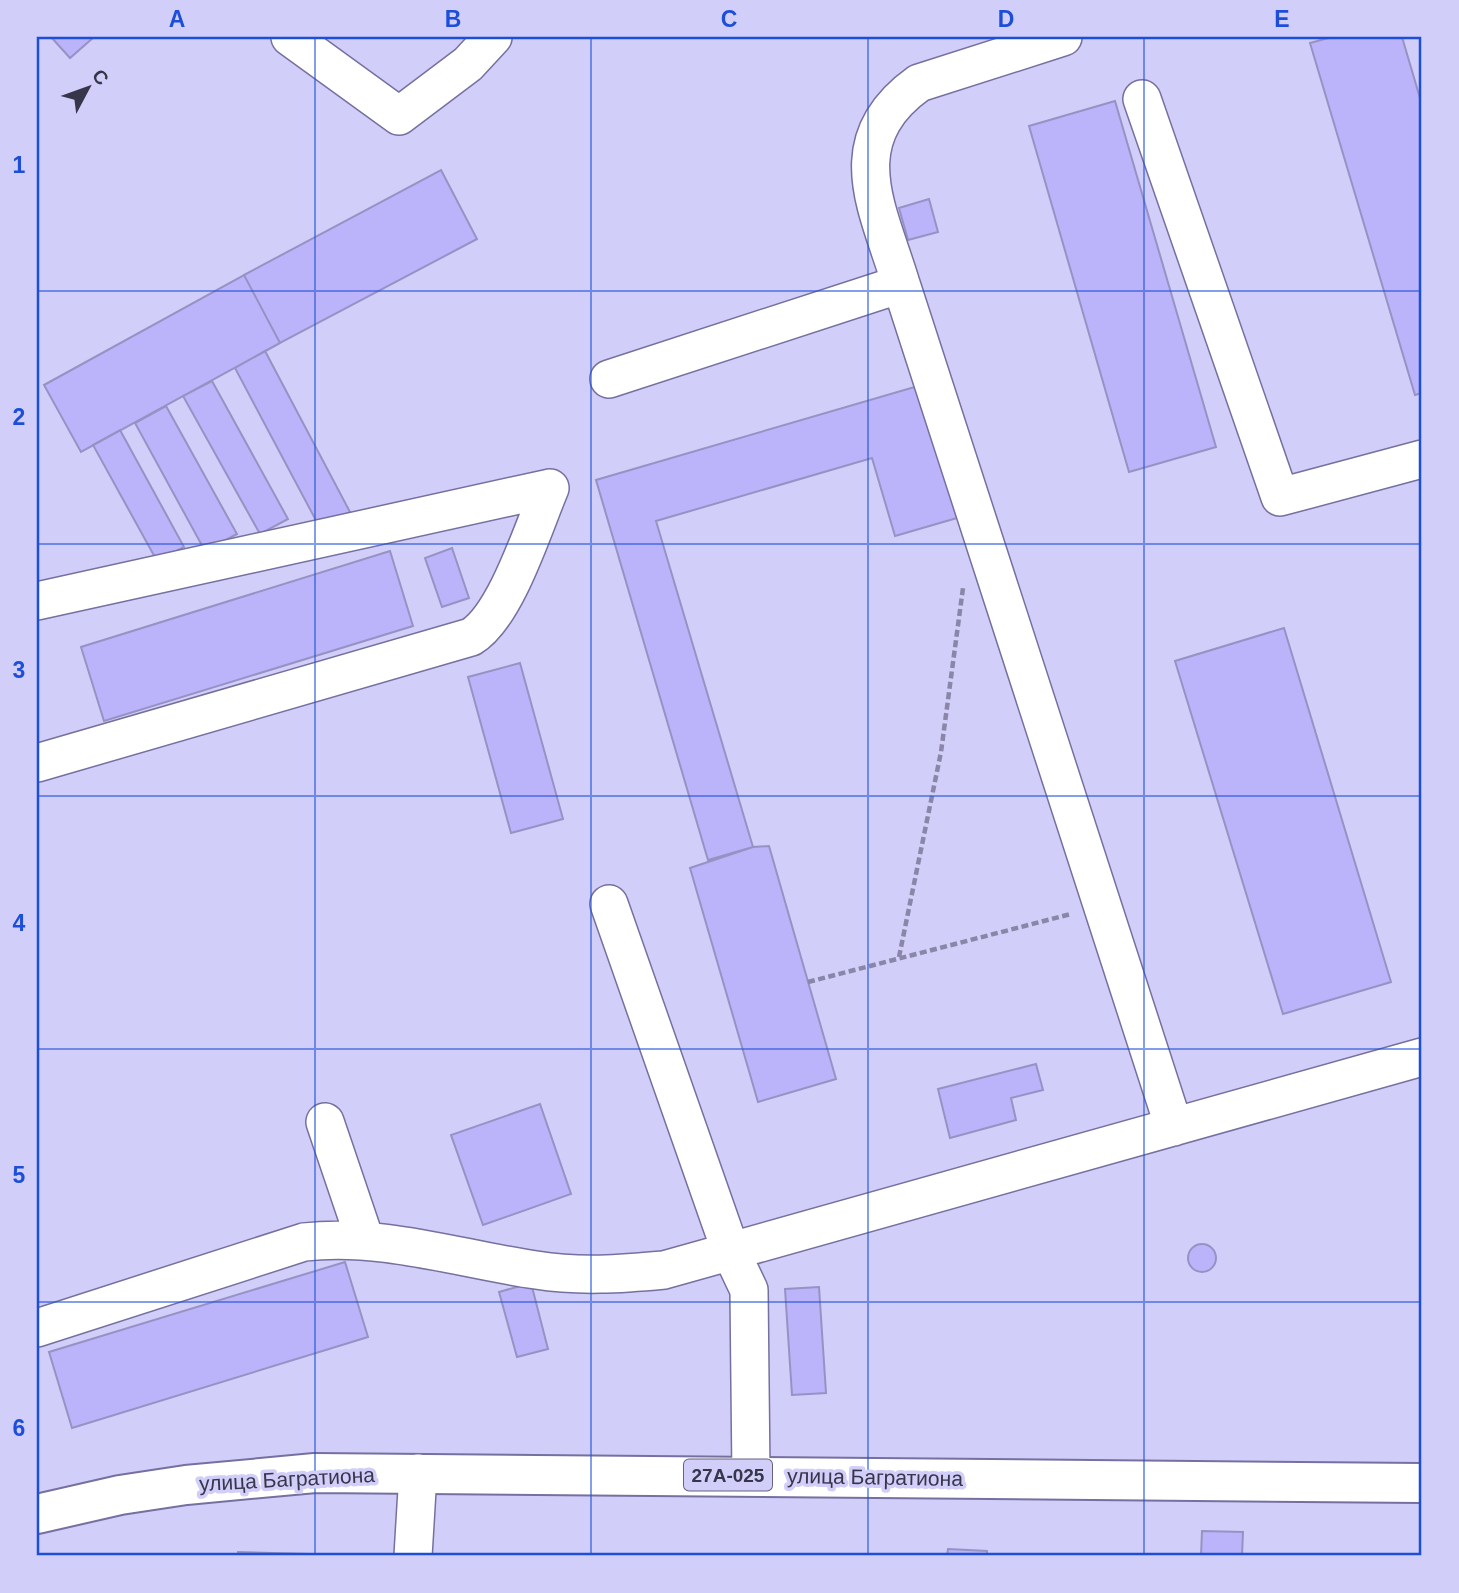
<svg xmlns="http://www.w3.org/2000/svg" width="1459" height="1593" font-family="Helvetica,sans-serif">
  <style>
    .building { fill: #bcb4fa; stroke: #9792c4; stroke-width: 2 }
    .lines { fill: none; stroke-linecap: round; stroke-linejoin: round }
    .minor-casing { stroke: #7570a0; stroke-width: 40 }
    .major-casing { stroke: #7570a0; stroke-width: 42 }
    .path { stroke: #8986a7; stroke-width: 4.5; stroke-dasharray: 7 3.5; stroke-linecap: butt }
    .minor { stroke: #fff; stroke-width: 37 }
    .major { stroke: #fff; stroke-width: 38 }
    .grid { fill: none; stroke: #1d4ed8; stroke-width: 2; stroke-opacity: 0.55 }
    .labels { text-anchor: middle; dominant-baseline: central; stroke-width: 7; stroke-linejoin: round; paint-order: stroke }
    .shield { fill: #d1cef9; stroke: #65637e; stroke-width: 2 }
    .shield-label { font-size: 19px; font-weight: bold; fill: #37354a }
    .street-label { font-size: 21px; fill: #37354a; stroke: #d1cef9 }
    .neatline { fill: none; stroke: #1d4ed8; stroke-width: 2.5 }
    .grid-label { font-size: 23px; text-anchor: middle; font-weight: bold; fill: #1d4ed8 }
  </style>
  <rect width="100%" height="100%" fill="#d1cef9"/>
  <!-- building -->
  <path class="building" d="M51,37H94L70,58Z
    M1332,37H1402L1422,105V393L1415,395L1310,43Z
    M1115,101L1216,447L1129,472L1029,126Z
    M441,170L477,239L280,343L244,275Z
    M929,199L938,232L908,240L899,208Z
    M244,275L280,343L81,452L44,385Z
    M265,351L350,512L320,528L235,368Z
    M212,381L288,519L260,534L183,396Z
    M918,386L957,518L895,536L872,458L656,521L753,847L708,860L596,480Z
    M166,406L237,534L205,551L135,423Z
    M120,430L184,547L157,561L93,445Z
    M452,548L469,598L442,607L425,558Z
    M390,551L413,626L104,721L81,647Z
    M1284,628L1391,982L1283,1014L1175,661Z
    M520,663L563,819L511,833L468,677Z
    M769,846L836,1079L758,1102L690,868L753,847Z
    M1036,1064L1043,1090L1011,1098L1016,1120L950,1138L938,1089Z
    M540,1104L571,1194L483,1225L451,1135Z
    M1188 1258a14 14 0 1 1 28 0a14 14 0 1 1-28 0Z
    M345,1262L368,1337L72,1428L49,1352Z
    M531,1283L548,1349L517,1357L499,1292Z
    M819,1287L826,1393L792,1395L785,1289Z
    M1202,1531L1243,1532L1242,1556H1201Z
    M948,1549L987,1551V1556H947Z
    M238,1552L309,1554V1556H238Z"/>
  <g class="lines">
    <defs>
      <path id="minor" d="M290,37L399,116L468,64L493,37
        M1142,99L1280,497L1422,459
        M901,284C878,208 838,141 919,83L1063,37
        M609,379L901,284L1174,1127
        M37,601L550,488
        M37,763L471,637C506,616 533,528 550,488
        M609,904L731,1252L749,1290L751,1476
        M325,1122L365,1240
        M37,1328L304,1242C383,1233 459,1259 536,1270C579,1277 621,1274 664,1270L1422,1057
        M413,1556L418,1473"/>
      <path id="major" d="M37,1514L120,1495L186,1485L315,1473L1422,1483"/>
    </defs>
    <!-- minor casing -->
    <use href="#minor" class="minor-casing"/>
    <!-- major casing -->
    <use href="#major" class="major-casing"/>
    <!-- path -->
    <path class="path" d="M899,957L941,752L963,588
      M808,982L1071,914"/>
    <!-- minor -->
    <use href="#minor" class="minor"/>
    <!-- major -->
    <use href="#major" class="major"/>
  </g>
  <!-- grid -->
  <path class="grid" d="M315,37V1556M591,37V1556M868,37V1556M1144,37V1556M37,291H1422M37,544H1422M37,796H1422M37,1049H1422M37,1302H1422"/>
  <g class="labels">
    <!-- shield labels -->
    <rect class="shield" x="684" y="1459.5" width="88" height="31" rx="5"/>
    <g class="shield-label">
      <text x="728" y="1475">27А-025</text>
    </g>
    <!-- street labels -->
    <g class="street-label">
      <text transform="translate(875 1477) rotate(1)">улица Багратиона</text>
      <text transform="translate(287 1479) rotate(-3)">улица Багратиона</text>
    </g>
  </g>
  <!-- border -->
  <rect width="1459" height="1593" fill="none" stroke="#d1cef9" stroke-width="77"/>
  <!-- north arrow -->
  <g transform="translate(88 88) rotate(49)" stroke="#d1cef9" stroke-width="5" paint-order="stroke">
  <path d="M0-5L12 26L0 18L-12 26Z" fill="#37354a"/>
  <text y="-10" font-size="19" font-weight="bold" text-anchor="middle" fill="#37354a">С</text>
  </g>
  <rect x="38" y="38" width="1382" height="1516" class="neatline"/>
  <g class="grid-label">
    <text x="177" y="27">A</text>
    <text x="453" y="27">B</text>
    <text x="729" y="27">C</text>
    <text x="1006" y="27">D</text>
    <text x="1282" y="27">E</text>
    <text x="19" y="173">1</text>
    <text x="19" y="425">2</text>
    <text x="19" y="678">3</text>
    <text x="19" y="931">4</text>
    <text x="19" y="1183">5</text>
    <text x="19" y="1436">6</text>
  </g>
</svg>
